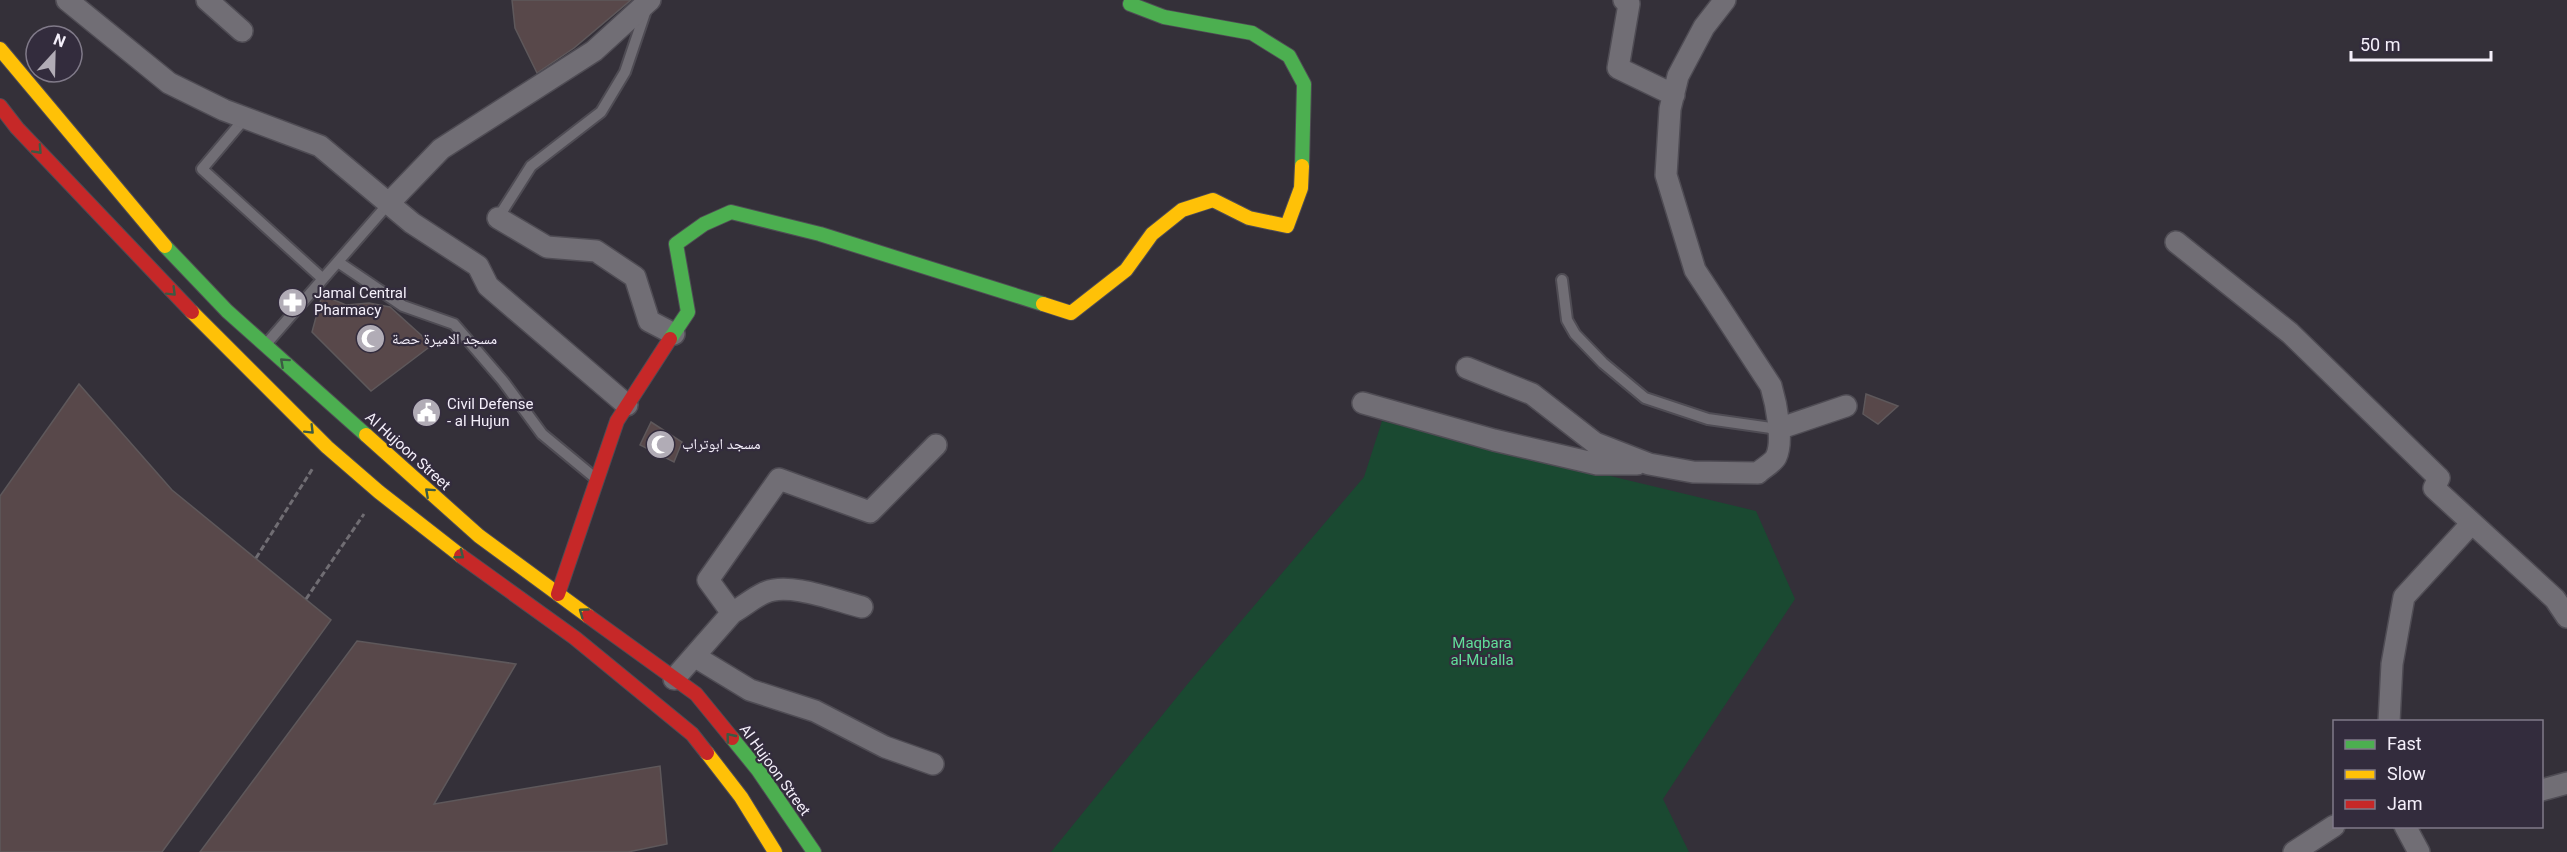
<svg xmlns="http://www.w3.org/2000/svg" width="2567" height="852" font-family="Roboto,'Noto Naskh Arabic',sans-serif">
  <style>
    .green { fill: #1a4931 }
    .building { fill: #58484a; stroke: #5e585b; stroke-width: 1.5 }
    .lines { fill: none; stroke-linecap: round; stroke-linejoin: round }
    .lane-casing { stroke: #4f4c54; stroke-width: 14 }
    .street-casing { stroke: #4f4c54; stroke-width: 24 }
    .fast-casing { stroke: #4f4c54; stroke-width: 16 }
    .slow-casing { stroke: #4f4c54; stroke-width: 16 }
    .jam-casing { stroke: #4f4c54; stroke-width: 16 }
    .path { stroke: #706d73; stroke-width: 3; stroke-dasharray: 6 3; stroke-linecap: butt }
    .lane { stroke: #716e75; stroke-width: 10 }
    .street { stroke: #716e75; stroke-width: 21 }
    .fast { stroke: #4caf50; stroke-width: 14 }
    .slow { stroke: #ffc107; stroke-width: 14 }
    .jam { stroke: #c62828; stroke-width: 14 }
    .oneway { stroke: #3c5a44 }
    .labels { text-anchor: middle; dominant-baseline: central; stroke-width: 4.5; stroke-linejoin: round; paint-order: stroke }
    .poi-label { font-size: 15px; fill: #f4effa; stroke: #332c3d; text-anchor: start }
    .street-label { font-size: 15px; fill: #f4effa; stroke: #332c3d }
    .park-label { font-size: 15px; fill: #61df9a; stroke: #332c3d }
  </style>
  <rect width="100%" height="100%" fill="#343039"/>
  <!-- green -->
  <path class="green" d="M1382,421L1756,511L1795,599L1663,799L1689,852H1051L1190,681L1364,477Z"/>
  <!-- building -->
  <path class="building" d="M512,0H631L574,48L537,73L515,28Z
    M322,295L346,305L369,303L390,307L432,345L371,391L312,332Z
    M79,384L172,490L331,620L162,852H0V496Z
    M1866,394L1898,406L1878,424L1863,414Z
    M651,422L682,442L674,462L640,445Z
    M357,641L516,664L434,804L660,766L667,844L628,852H200Z"/>
  <g class="lines">
    <defs>
      <path id="lane" d="M245,118L202,169L323,279
        M498,218L531,166L601,112L625,72L646,10
        M338,262L403,306L454,324L503,381L542,434L594,477
        M1562,280L1567,320L1575,334L1603,363L1645,398L1708,419L1778,429
        M267,343L389,203"/>
      <path id="street" d="M67,0L169,83L224,110L320,146L412,223L478,266L488,286L627,405
        M207,0L242,31
        M1624,0L1629,4L1618,68L1674,95
        M389,203L441,149L594,51L650,0
        M498,218L547,247L596,251L635,277L649,321L674,334
        M2176,242L2290,333L2439,478L2434,488L2555,599L2567,617
        M1467,368L1532,394L1595,443L1649,464L1693,472L1758,473C1763,468 1773,463 1776,457C1784,441 1776,403 1771,386L1695,270L1666,175L1670,109L1678,76L1704,27L1725,0
        M1363,403L1494,440L1597,464H1637
        M1778,429L1846,406
        M732,613C743,607 753,598 764,593C788,581 837,601 862,607
        M694,656L750,690L815,711L885,747L933,764
        M674,679L732,613L708,580L779,479L870,512L936,445
        M2389,722L2392,664L2404,597L2472,523
        M2542,790L2567,783
        M2405,826L2419,852
        M2294,852L2334,826"/>
      <path id="fast" d="M1132,0L1130,4L1164,17L1252,33L1289,56L1304,84L1302,166
        M165,246L227,311L366,435
        M670,339L688,312L676,244L704,224L731,212L820,234L1043,304
        M732,738L758,770L814,852"/>
      <path id="slow" d="M0,49L165,246
        M1043,304L1071,313L1126,270L1152,234L1182,210L1213,200L1249,218L1287,226L1301,188L1302,166
        M192,312L327,447L379,492L461,556
        M366,435L479,536L588,616
        M707,753L741,797L775,852"/>
      <path id="jam" d="M0,106L17,128L192,312
        M461,556L575,638L692,734L707,753
        M558,594L617,421L670,339
        M588,616L696,694L732,738"/>
    </defs>
    <!-- lane casing -->
    <use href="#lane" class="lane-casing"/>
    <!-- street casing -->
    <use href="#street" class="street-casing"/>
    <!-- fast casing -->
    <use href="#fast" class="fast-casing"/>
    <!-- slow casing -->
    <use href="#slow" class="slow-casing"/>
    <!-- jam casing -->
    <use href="#jam" class="jam-casing"/>
    <!-- path -->
    <path class="path" d="M256,558L313,468
      M306,599L364,514"/>
    <!-- lane -->
    <use href="#lane" class="lane"/>
    <!-- street -->
    <use href="#street" class="street"/>
    <!-- fast -->
    <use href="#fast" class="fast"/>
    <!-- slow -->
    <use href="#slow" class="slow"/>
    <!-- jam -->
    <use href="#jam" class="jam"/>
  </g>
  <!-- one-way arrows -->
  <defs><path id="oneway-chevron" d="M-2-3.5L2.5 0L-2 3.5" fill="none" stroke-width="1.6" stroke-linecap="round" stroke-linejoin="round" transform="scale(1.5)"/></defs>
  <g class="oneway">
    <use href="#oneway-chevron" transform="translate(38 150) rotate(47)"/>
    <use href="#oneway-chevron" transform="translate(172 292) rotate(45)"/>
    <use href="#oneway-chevron" transform="translate(284 362) rotate(-138)"/>
    <use href="#oneway-chevron" transform="translate(310 430) rotate(45)"/>
    <use href="#oneway-chevron" transform="translate(429 492) rotate(-138)"/>
    <use href="#oneway-chevron" transform="translate(460 555) rotate(38)"/>
    <use href="#oneway-chevron" transform="translate(583 612) rotate(-144)"/>
    <use href="#oneway-chevron" transform="translate(730 737) rotate(-129)"/>
  </g>
  <!-- icons -->
  <defs>
    <symbol id="pharmacy-disc" viewBox="-11 -11 22 22"><circle r="9.5" fill="#b1acb6" stroke="#332c3d"/><path d="M-2-6h4v4h4v4h-4v4h-4v-4h-4v-4h4Z" fill="#fff"/></symbol>
    <symbol id="mosque-disc" viewBox="-11 -11 22 22"><circle r="9.5" fill="#b1acb6" stroke="#332c3d"/><path d="M3.5-4.9A6 6 0 1 0 3.5 4.9A5 5 0 1 1 3.5-4.9Z" fill="#fff"/></symbol>
    <symbol id="civic-disc" viewBox="-11 -11 22 22"><circle r="9.5" fill="#b1acb6" stroke="#332c3d"/><path d="M-.6-6.5H3V-4.5H.6V-3L4-1V1h2V6H-6V1h2V-1L-.6-3ZM-1.2 2.5V6h2.4V2.5Z" fill="#fff"/></symbol>
  </defs>
  <g fill-rule="evenodd">
    <use href="#pharmacy-disc" x="276" y="286" width="33" height="33"/>
    <use href="#mosque-disc" x="354" y="322" width="33" height="33"/>
    <use href="#civic-disc" x="410" y="396" width="33" height="33"/>
    <use href="#mosque-disc" x="644" y="428" width="33" height="33"/>
  </g>
  <g class="labels">
    <!-- poi labels -->
    <g class="poi-label">
      <text x="314" y="293">Jamal Central<tspan x="314" dy="17">Pharmacy</tspan></text>
      <text x="392" y="339">مسجد الاميرة حصة</text>
      <text x="447" y="404">Civil Defense<tspan x="447" dy="17">- al Hujun</tspan></text>
      <text x="682" y="444">مسجد ابوتراب</text>
    </g>
    <!-- street labels -->
    <g class="street-label">
      <text transform="translate(408 451) rotate(42)">Al Hujoon Street</text>
      <text transform="translate(775 770) rotate(54)">Al Hujoon Street</text>
    </g>
    <!-- park labels -->
    <g class="park-label">
      <text x="1482" y="643">Maqbara<tspan x="1482" dy="17">al-Mu'alla</tspan></text>
    </g>
  </g>
  <!-- legend -->
  <rect x="2333" y="720" width="210" height="108" fill="#332c3d" stroke="#807a89" stroke-width="1.5"/>
  <rect x="2345" y="740" width="30" height="9" fill="#4caf50" stroke="#807a89" stroke-width="1.5"/>
  <text x="2387" y="750" font-size="18" fill="#f4effa">Fast</text>
  <rect x="2345" y="770" width="30" height="9" fill="#ffc107" stroke="#807a89" stroke-width="1.5"/>
  <text x="2387" y="780" font-size="18" fill="#f4effa">Slow</text>
  <rect x="2345" y="800" width="30" height="9" fill="#c62828" stroke="#807a89" stroke-width="1.5"/>
  <text x="2387" y="810" font-size="18" fill="#f4effa">Jam</text>
  <!-- north arrow -->
  <g transform="translate(54 54) rotate(22)"><circle r="28" fill="#332c3d" stroke="#807a89" stroke-width="1.5"/>
  <path d="M0-4.5L10 22L0 15L-10 22Z" fill="#b1acb6"/>
  <text y="-9" font-size="16" font-weight="bold" text-anchor="middle" fill="#f4effa">N</text>
  </g>
  <!-- scale -->
  <path d="M2351 51v9h140v-9" fill="none" stroke="#f4effa" stroke-width="3"/>
  <text x="2360" y="51" font-size="18" fill="#f4effa" stroke="#332c3d" stroke-width="4.5" paint-order="stroke">50 m</text>
</svg>
